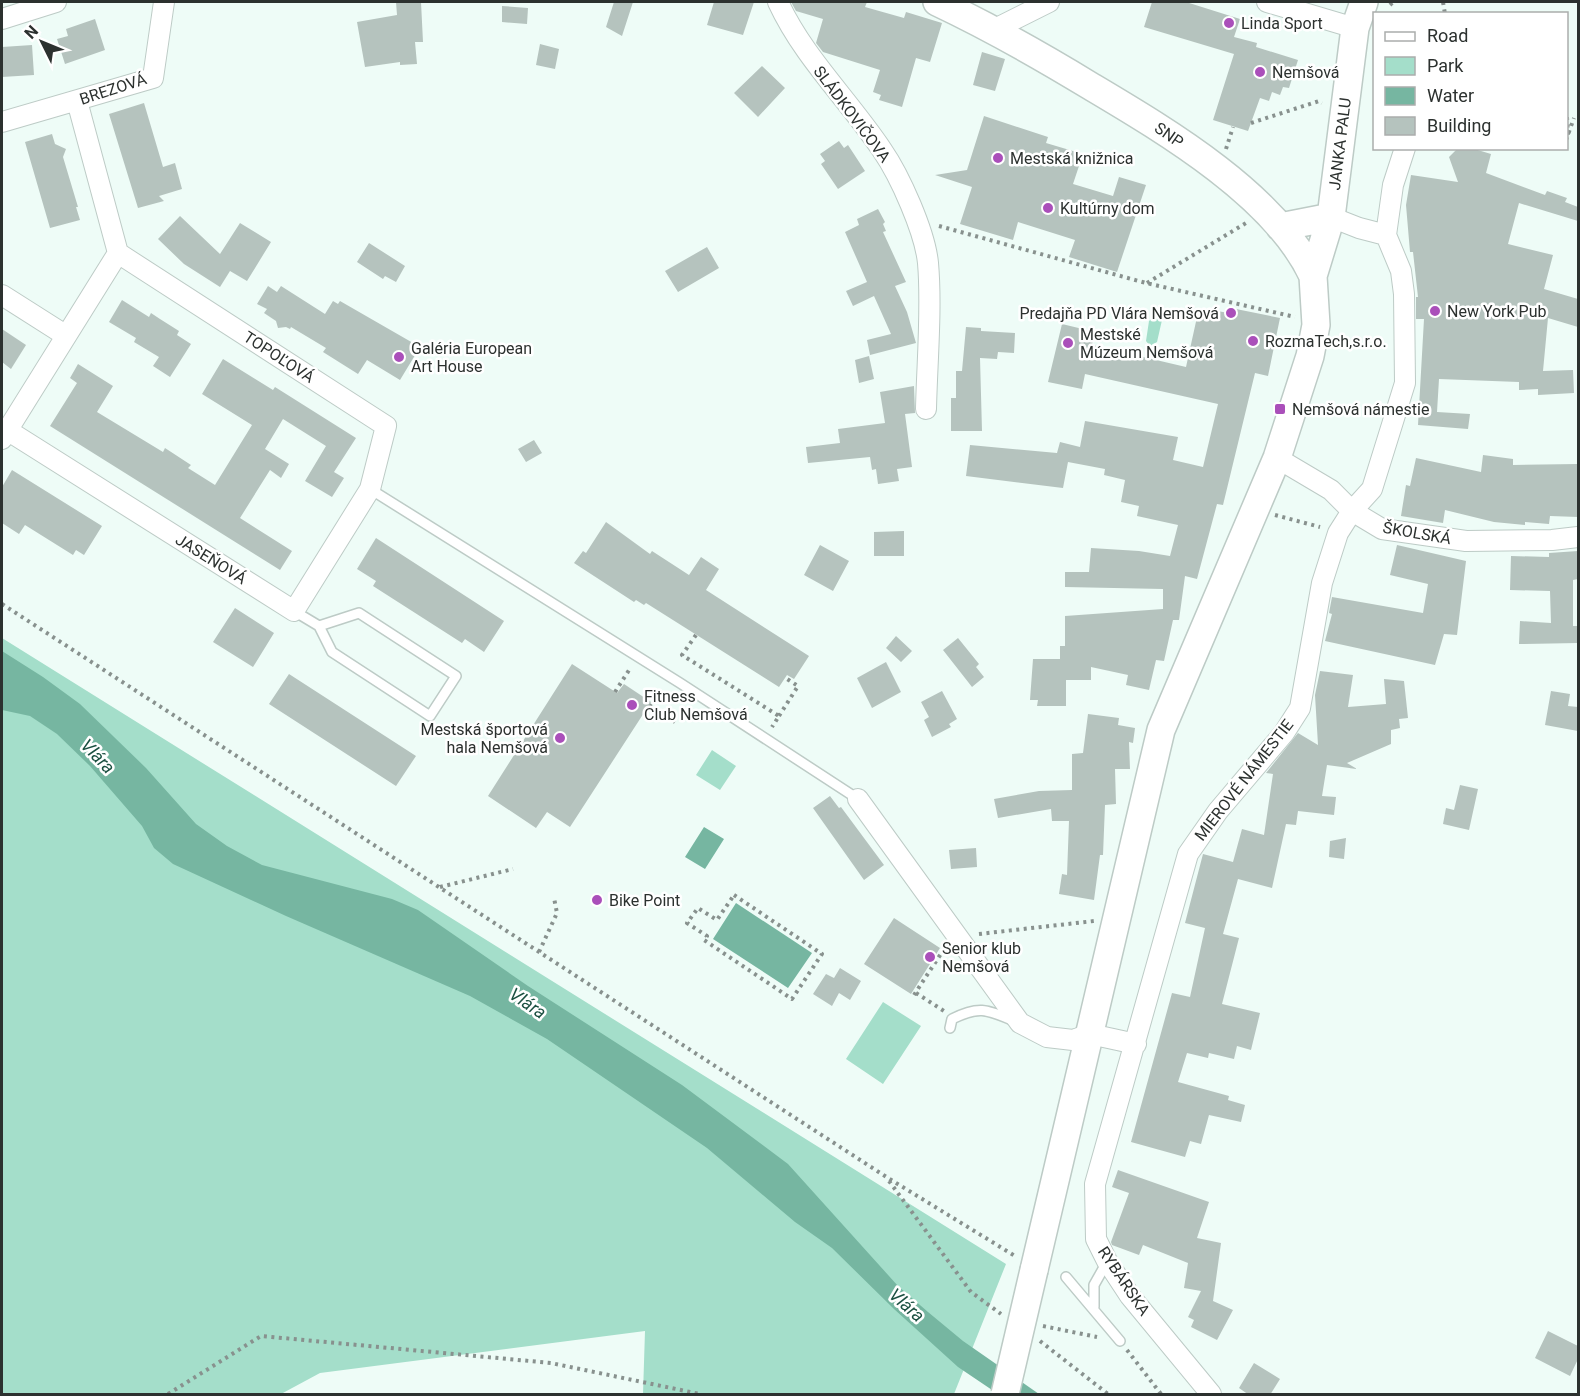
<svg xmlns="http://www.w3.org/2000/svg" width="1580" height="1396" font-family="Roboto,sans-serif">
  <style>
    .green { fill: #a4deca }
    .water { fill: #76b6a1 }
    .building { fill: #b5c3be }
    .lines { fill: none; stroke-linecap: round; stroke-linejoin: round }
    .lane-casing { stroke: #bdcbc6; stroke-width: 12 }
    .street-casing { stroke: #bdcbc6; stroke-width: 22 }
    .secondary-casing { stroke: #bdcbc6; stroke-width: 30 }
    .path { stroke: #88918e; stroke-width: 4; stroke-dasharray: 3 4.5; stroke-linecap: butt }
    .lane { stroke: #fff; stroke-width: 9 }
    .street { stroke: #fff; stroke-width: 20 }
    .secondary { stroke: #fff; stroke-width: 27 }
    .secondary-bridge-casing { stroke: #bdcbc6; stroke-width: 30; stroke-linecap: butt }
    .secondary-bridge { stroke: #fff; stroke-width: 27 }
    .poi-dot { fill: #aa4fba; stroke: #fff; stroke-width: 2 }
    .labels { text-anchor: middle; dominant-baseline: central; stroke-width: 5; stroke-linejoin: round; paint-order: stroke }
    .poi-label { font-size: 16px; fill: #2c312f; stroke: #fff; text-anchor: start }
    .street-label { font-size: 16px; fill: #2c312f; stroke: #fff }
    .water-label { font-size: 18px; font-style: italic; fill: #1b5041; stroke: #fff }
  </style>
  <rect width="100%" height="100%" fill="#eefcf7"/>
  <!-- green -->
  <path class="green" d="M1156,315L1162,320L1157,342L1150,346L1146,341L1149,321Z
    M2,638L1006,1264L954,1394H643L645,1331L320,1373L281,1394H2Z
    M712,750L736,766L720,790L696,775Z
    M883,1002L921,1026L883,1084L846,1059Z"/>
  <!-- water -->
  <path class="water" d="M2,651L43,677L80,704L146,768L196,824L227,846L262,865L392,899L418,910L528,986L682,1085L788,1164L898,1286L928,1312L963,1341L1039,1394H998L958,1367L894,1309L832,1248L795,1222L707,1148L547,1039L470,996L286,916L173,864L154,848L142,826L90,766L57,734L30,716L2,710Z
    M704,827L724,839L705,869L685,857Z
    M736,903L812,953L788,988L713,939Z"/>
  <!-- building -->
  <path class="building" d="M396,2H421L423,42H415L417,64L400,65V62L365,67L357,22L397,15Z
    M614,2H633L622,36L606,27Z
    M714,2H754L743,35L707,25Z
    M791,2H867L865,7L904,18L906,12L942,23L930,62L916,58L902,107L879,100L881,95L873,92L880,70L823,52L816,43L823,19L796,11Z
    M1152,2H1186L1240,19L1234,37L1257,43L1256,47L1298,60L1289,88L1283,87L1280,95L1272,92L1269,101L1260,98L1248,131L1213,120L1234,54L1144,27Z
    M502,6L528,8L527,24L502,22Z
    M95,19L105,50L65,64L57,39L68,36L66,29Z
    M540,44L559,49L555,69L536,65Z
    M32,45L34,75L2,77V47Z
    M982,52L1005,59L995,91L973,85Z
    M762,66L785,88L758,117L734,93Z
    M144,103L163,167L175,163L182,189L159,196L164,201L138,208L109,114Z
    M984,116L1048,137L1046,143L1083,154L1073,184L1113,196L1119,177L1146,185L1117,272L1069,257L1075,240L1018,222L1013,240L960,224L972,187L935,175L967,170Z
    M52,134L55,144L66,149L63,157L78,207H76L80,220L50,228L25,142Z
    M839,141L844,148L848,145L865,171L838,189L821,164L825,161L820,154Z
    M1458,148H1471L1491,154L1486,173L1545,195L1547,191L1567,198L1565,202L1578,207V221L1519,203L1508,244L1553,255L1544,289L1578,299V327L1548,318L1543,371L1573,370L1574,393L1538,395V389L1519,390V382L1439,379L1437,412L1470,414L1468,429L1418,425L1424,319H1416V297H1418L1413,252H1410L1406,205L1411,175L1458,182L1449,157Z
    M878,209L885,222L883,224L886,231L883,232L906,282L895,286L907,312L916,343L870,355L867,340L891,334L874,296L853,306L846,291L867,282L845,232L859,225L857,219Z
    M180,216L220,254L240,223L271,242L247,281L230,271L220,287L184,264L158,239Z
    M369,243L405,266L396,282L385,276L383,279L357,262Z
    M707,247L719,268L678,292L665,271Z
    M268,286L277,292L281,286L325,314L333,301L338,304L340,301L420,347L400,380L367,360L358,374L323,352L326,348L291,327L290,329L286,327L278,328L276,321L264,313L267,309L257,304Z
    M122,300L149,317L151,313L160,319L179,331L177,335L191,344L170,377L153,366L159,357L134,342L136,338L109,322Z
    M1199,308L1235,314L1236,309L1280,318L1268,376L1255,373L1223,505L1217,504L1197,579L1185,576L1179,620H1173L1164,661L1156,660L1149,690L1126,685L1128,675L1091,667V680H1066V706H1037L1038,700H1030L1033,659H1060V646H1065V616L1163,609V589L1065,587V572H1089L1091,548L1139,551L1170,556L1178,525L1137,516L1139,506L1121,502L1125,480L1104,475L1105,469L1068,462L1063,488L966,476L970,445L1057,453L1060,442L1080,447L1085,421L1178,437L1173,460L1203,467L1218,404L1085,374L1082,389L1048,382L1062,324L1095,332L1092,345L1186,367Z
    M966,327L981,328V331L1015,333L1014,353L998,352L997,359L980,358L982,431H951V398H956V371H962Z
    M2,329L26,345L11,369L2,362Z
    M869,356L874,379L859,383L855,360Z
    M223,359L273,390L275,387L356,438L334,472L344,478L332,497L305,481L326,446L283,419L265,449L289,464L281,478L270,470L240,518L292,551L280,570L50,426L77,383L70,378L78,364L113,386L97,412L163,452L165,448L191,465L188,468L215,485L252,425L202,394Z
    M914,386L915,413L905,414L912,467L897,469L899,481L878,484L876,469L872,470L870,457L808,463L806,447L840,443L838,429L885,423L880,392Z
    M534,440L542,453L526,462L518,449Z
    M1483,455L1513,459V465L1578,464V517L1550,516L1549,524L1525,522V525L1494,522L1445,510L1443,523L1401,516L1406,485L1410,486L1416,458L1481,472Z
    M12,470L102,526L84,555L76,550L73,555L25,525L19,534L2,523V487Z
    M606,522L650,554L652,551L689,575L701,557L719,569L706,590L809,656L794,679L787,675L779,687L646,603L644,605L636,600L634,602L574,563L583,551L586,553Z
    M904,531V556H874V532Z
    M376,538L504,621L484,652L465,639L462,643L373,586L376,581L357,569Z
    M820,545L849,561L833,591L804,575Z
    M1397,545L1466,561L1457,635L1444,634L1435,665L1325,641L1332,614L1329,613L1332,597L1423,613L1428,584L1390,575Z
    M1578,551V579L1573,580V626H1578V643L1519,644L1520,621L1551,623L1550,591L1510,590L1511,556L1549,557V553Z
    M235,608L274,633L253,667L213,642Z
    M896,636L912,651L901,662L886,648Z
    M958,638L979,664L976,667L984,677L972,687L943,650Z
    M886,662L901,692L872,708L857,678Z
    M572,664L617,693L624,684L651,702L570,827L547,812L536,828L488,796Z
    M1320,671L1353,675L1348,707L1386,704L1384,679L1404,681L1408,718L1399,719L1400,728L1391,730V744L1347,763L1357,769L1327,765L1322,796L1336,797L1334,815L1298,811L1296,825L1286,824L1272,888L1238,879L1223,934L1239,938L1222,1004L1260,1013L1251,1050L1237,1046L1234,1059L1209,1053L1208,1058L1187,1053L1178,1082L1229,1096L1228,1100L1245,1105L1241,1122L1209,1115L1201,1144L1190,1141L1185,1157L1131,1142L1172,993L1190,997L1205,928L1185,923L1203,854L1233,862L1242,829L1264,835L1273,774L1266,773L1298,733L1318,745L1315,695Z
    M289,674L416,756L396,786L269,704Z
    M942,691L957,719L949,724L951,727L932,737L924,720L929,717L921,702Z
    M1551,691L1570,694L1568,706L1578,707V731L1545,725Z
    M1088,714L1119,718L1118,725L1135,728L1133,743L1129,742L1130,769H1115L1116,804L1105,805L1103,855H1100L1094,900L1059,894L1062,874L1067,875L1069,821H1052L1051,809L998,818L994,799L1039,791L1072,790V754L1083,753Z
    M1460,785L1478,789L1469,830L1443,824L1446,808L1454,810Z
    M830,796L839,808L841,807L884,865L864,880L813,808Z
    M1346,838L1344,859L1329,857L1330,841Z
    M976,848L977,867L951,869L949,850Z
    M894,918L940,948L911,994L864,964Z
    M840,968L861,981L850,1000L839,993L832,1006L813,994L826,974L834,978Z
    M1118,1170L1209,1202L1197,1238L1221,1243L1213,1301L1233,1310L1217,1340L1191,1327L1194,1320L1188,1317L1201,1291L1184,1288L1188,1263L1143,1245L1139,1255L1112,1245L1111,1242L1129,1193L1112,1187Z
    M1548,1331L1578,1346V1359L1570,1376L1535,1358Z
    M1254,1363L1280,1379L1270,1395H1249L1239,1388Z"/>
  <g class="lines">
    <defs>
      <path id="lane" d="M370,489L680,683L858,799
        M294,611L319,626L332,652L430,716L456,676L359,613L319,626
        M950,1028L952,1019C978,1006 986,1009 1012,1020
        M1066,1277L1120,1341
        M1094,1307V1285L1107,1262"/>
      <path id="street" d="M778,2C804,58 848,99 882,150C900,176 925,232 928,263C932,308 927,363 926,409
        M1267,2L1355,28
        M2,19L56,2
        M995,29L1049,2
        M2,122L153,78L164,2
        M1331,217L1359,228L1386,235
        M2,295L65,335
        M7,430L294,611L370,489L386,426L118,253
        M2,439L118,253L77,101
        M1277,458L1331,490L1352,511L1382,529L1466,541L1552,540L1578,537
        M858,799L1020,1023L1047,1037L1073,1040L1090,1034L1136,1044
        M1211,1394L1130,1296L1107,1261L1096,1239L1095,1184L1188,854L1218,811L1284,733L1300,708L1322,583L1338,533L1352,511L1372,489L1405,383L1404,294L1401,271L1386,235L1393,185L1405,148"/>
      <path id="secondary" d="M937,2C990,27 1041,56 1092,87C1166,131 1276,196 1313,276
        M1280,227L1331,217
        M1034,1270L1161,730L1277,458L1310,356L1316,325L1313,276L1331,217L1355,28L1364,2"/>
    </defs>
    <!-- lane casing -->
    <use href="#lane" class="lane-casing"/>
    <!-- street casing -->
    <use href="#street" class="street-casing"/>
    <!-- secondary casing -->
    <use href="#secondary" class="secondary-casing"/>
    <!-- path -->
    <path class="path" d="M1443,2L1445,14
      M1390,5L1393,2
      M1567,117L1568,136
      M1251,123L1319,101L1322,103
      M1566,140L1574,118
      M1226,149L1233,127
      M939,226L1146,283L1295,317
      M1147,283L1246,223
      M1275,515L1320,527
      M2,604L888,1178L1015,1256
      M696,635L682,655L779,716L772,727
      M615,692L631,667
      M649,705L675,722
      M779,716L798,686L787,679L789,676
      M440,887L513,869
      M734,895L822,954L792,999L704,940L707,936L687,923L698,908L717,920Z
      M979,934L1094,921
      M539,952L557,913L554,898
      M916,993L944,1011
      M914,995L944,949
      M889,1181L971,1292L1001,1314
      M1043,1326L1097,1337
      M1040,1341L1108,1394
      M1127,1350L1161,1394
      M168,1394L261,1336L551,1363L700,1394"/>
    <!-- lane -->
    <use href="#lane" class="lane"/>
    <!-- street -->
    <use href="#street" class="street"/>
    <!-- secondary -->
    <use href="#secondary" class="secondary"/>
    <defs>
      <path id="secondary-bridge" d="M1005,1394L1034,1270"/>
    </defs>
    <!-- secondary-bridge casing -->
    <use href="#secondary-bridge" class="secondary-bridge-casing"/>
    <!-- secondary-bridge -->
    <use href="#secondary-bridge" class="secondary-bridge"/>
  </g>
  <!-- markers -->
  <g class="poi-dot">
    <circle cx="1229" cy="23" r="6"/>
    <circle cx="1260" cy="72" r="6"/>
    <circle cx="998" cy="158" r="6"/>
    <circle cx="1048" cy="208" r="6"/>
    <circle cx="1435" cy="311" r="6"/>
    <circle cx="1231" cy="313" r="6"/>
    <circle cx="1253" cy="341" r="6"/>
    <circle cx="1068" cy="343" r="6"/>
    <circle cx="399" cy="357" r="6"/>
    <rect x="1274" y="403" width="12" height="12" rx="3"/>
    <circle cx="632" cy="705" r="6"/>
    <circle cx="560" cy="738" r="6"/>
    <circle cx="597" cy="900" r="6"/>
    <circle cx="930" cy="957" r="6"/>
  </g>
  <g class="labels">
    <!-- poi labels -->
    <g class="poi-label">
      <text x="1241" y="23">Linda Sport</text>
      <text x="1272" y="72">Nemšová</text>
      <text x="1010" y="158">Mestská knižnica</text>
      <text x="1060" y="208">Kultúrny dom</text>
      <text x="1447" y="311">New York Pub</text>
      <text x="1219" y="313" text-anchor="end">Predajňa PD Vlára Nemšová</text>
      <text x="1080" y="334">Mestské<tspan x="1080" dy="18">Múzeum Nemšová</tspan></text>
      <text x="1265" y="341">RozmaTech,s.r.o.</text>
      <text x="411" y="348">Galéria European<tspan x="411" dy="18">Art House</tspan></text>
      <text x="1292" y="409">Nemšová námestie</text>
      <text x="644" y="696">Fitness<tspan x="644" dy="18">Club Nemšová</tspan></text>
      <text x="548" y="729" text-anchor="end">Mestská športová<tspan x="548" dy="18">hala Nemšová</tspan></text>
      <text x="609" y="900">Bike Point</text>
      <text x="942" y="948">Senior klub<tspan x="942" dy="18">Nemšová</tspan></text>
    </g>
    <!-- street labels -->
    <g class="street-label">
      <text transform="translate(113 89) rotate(-18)">BREZOVÁ</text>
      <text transform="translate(852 114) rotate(53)">SLÁDKOVIČOVA</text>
      <text transform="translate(1169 135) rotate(35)">SNP</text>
      <text transform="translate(1340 144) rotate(-83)">JANKA PALU</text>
      <text transform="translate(279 357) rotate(33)">TOPOĽOVÁ</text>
      <text transform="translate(1417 533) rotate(10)">ŠKOLSKÁ</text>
      <text transform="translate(211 559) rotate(32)">JASEŇOVÁ</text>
      <text transform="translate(1244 780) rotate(-52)">MIEROVÉ NÁMESTIE</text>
      <text transform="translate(1124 1281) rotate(56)">RYBÁRSKA</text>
    </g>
    <!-- water labels -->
    <g class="water-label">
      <text transform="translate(98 756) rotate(46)">Vlára</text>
      <text transform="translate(528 1003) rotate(34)">Vlára</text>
      <text transform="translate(907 1305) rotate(42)">Vlára</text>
    </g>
  </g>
  <!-- border -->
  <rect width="1580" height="1396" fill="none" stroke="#2c312f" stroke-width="6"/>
  <!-- legend -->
  <rect x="1373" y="12" width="195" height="138" fill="#ffffff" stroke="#abadac" stroke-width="1.5"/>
  <rect x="1385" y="32" width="30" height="9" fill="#ffffff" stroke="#abadac" stroke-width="1.5"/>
  <text x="1427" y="42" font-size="18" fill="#2c312f">Road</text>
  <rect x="1385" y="57" width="30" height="18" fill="#a4deca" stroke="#abadac" stroke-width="1.5"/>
  <text x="1427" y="72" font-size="18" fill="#2c312f">Park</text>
  <rect x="1385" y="87" width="30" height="18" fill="#76b6a1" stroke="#abadac" stroke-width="1.5"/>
  <text x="1427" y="102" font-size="18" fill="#2c312f">Water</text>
  <rect x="1385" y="117" width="30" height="18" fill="#b5c3be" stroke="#abadac" stroke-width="1.5"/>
  <text x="1427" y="132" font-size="18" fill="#2c312f">Building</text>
  <!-- north arrow -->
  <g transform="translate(42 42) rotate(313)" stroke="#ffffff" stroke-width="4.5" paint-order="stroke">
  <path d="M0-4.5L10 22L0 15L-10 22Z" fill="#2c312f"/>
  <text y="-9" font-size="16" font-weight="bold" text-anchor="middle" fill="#2c312f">N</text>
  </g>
</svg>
